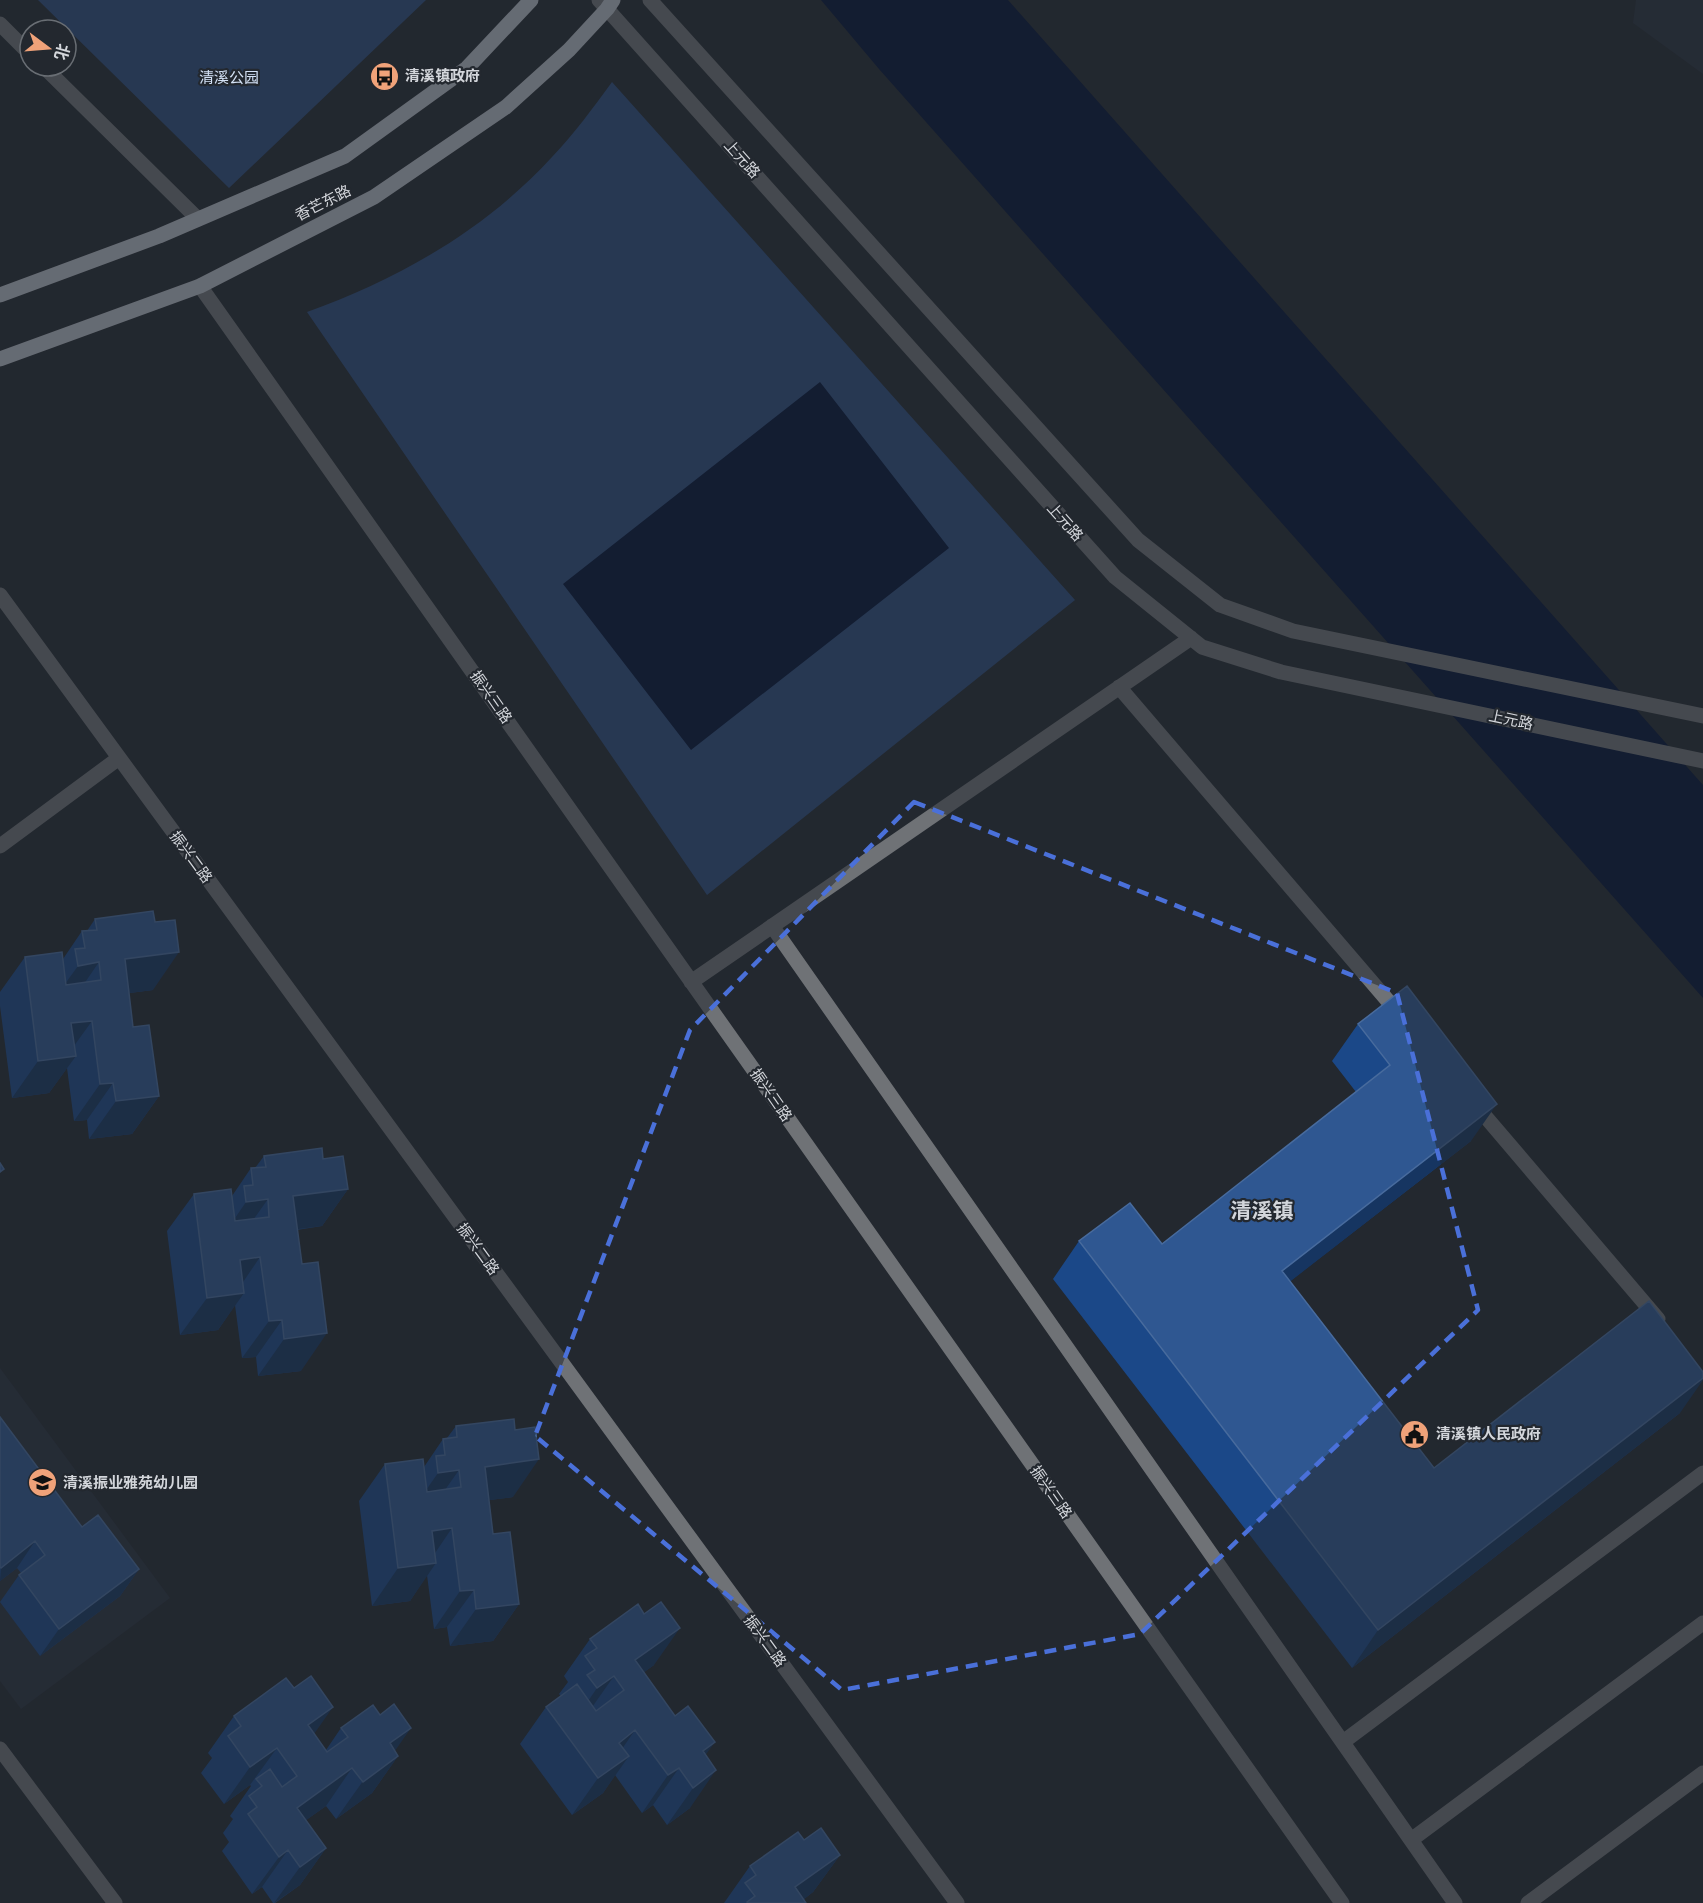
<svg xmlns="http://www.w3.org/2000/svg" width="1703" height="1903" font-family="Raleway,'Noto Sans SC',sans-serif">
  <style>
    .built { fill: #29313d }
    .green { fill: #2d4c7d }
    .water { fill: #001034 }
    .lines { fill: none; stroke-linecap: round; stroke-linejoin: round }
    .minor { stroke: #6f7276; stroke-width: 15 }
    .major { stroke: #b7bcc5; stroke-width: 15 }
    .wall { fill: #1b4888 }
    .shaded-wall { fill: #163561 }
    .building { fill: #2f5791; stroke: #486b9d; stroke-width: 1.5 }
    .marked { fill: none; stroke: #4a70d9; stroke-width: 4.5; stroke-dasharray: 12 8; stroke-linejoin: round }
    .labels { text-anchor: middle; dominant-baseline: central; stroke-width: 4.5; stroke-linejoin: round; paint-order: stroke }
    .poi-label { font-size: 15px; font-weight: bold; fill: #d3d6db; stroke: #23282f; text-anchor: start }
    .park-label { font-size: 15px; fill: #d4e2f6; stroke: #23282f }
    .street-label { font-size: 15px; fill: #d3d6db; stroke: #23282f }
    .district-label { font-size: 21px; font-weight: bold; fill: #d3d6db; stroke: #23282f }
  </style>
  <rect width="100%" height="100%" fill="#23282f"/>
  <!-- built -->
  <path class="built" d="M1636,0H1703V74L1633,23Z
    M0,1368L170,1598L21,1709L0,1681Z"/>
  <!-- green -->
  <path class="green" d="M38,0H426L229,188Z
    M612,82L1075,600L707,895L307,312C399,279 485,230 552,157C574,134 593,108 612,82Z"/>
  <!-- water -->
  <path class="water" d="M821,0H1008L1703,785V998L879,69Z
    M820,382L949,548L691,750L563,584Z"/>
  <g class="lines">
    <!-- minor -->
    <path class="minor" d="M599,0L1115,577L1202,647L1281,672L1703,761
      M650,0L1138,540L1220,605L1293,631L1703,716
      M0,24L30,54
      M43,66L198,219
      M200,286L1342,1903
      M0,595L957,1903
      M1119,687L1400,1015
      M0,846L119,758
      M772,926L1455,1903
      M691,982L1191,638
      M1473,1102L1658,1319
      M1343,1742L1703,1473
      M0,1749L115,1903
      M1411,1840L1703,1623
      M1528,1903L1703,1773"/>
    <!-- major -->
    <path class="major" d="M0,295L159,236L345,156L467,68L531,0
      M0,359L200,286L374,197L506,107L569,50L607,9L613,0"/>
  </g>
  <!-- wall -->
  <path class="wall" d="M95,919L153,990L129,993L133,1027L159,1096L132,1134L89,1139L87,1120L74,1121L67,1068L49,1093L12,1098L0,1006V992L25,957L63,959L82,931H87Z
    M1358,1024L1471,1141L1290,1281L1434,1468L1680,1413L1352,1668L1053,1279L1079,1241L1162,1244L1356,1092L1332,1061Z
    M264,1156L323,1159L348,1189L322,1226L297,1230L301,1371L258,1376L256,1357L242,1358L235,1305L218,1330L180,1335L167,1231L194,1194L232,1196L251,1168H255Z
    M0,1417L82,1527L139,1569L120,1596L40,1656L0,1602L19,1575L21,1573L17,1568L0,1581Z
    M456,1426L513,1497L489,1500L493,1534L519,1604L493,1641L450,1646L447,1627L434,1629L427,1575L410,1601L372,1606L359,1501L385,1464L424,1467L443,1439L447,1438Z
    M590,1639L654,1665L644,1672L675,1716L705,1755L690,1808L667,1825L653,1805L642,1813L615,1775L603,1793L572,1815L520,1744L546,1707L561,1696L559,1694L568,1682L564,1676Z
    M234,1716L314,1734L326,1750L341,1728L395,1751L398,1756L372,1793L336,1819L326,1806L306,1820L326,1848L300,1885L275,1903H273L262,1887L252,1894L222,1851L229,1842L223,1833L233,1819L230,1816L251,1786L250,1785L224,1804L201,1773L212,1758L208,1753Z
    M804,1840L840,1855L813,1892L804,1899L806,1903H724L750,1866Z"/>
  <!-- shaded-wall -->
  <path class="shaded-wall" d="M179,952L153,990L99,997L125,959Z
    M99,962L73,1000L51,1003L78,966Z
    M92,1021L66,1057L76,1056L49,1093L12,1098L38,1061L71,1023Z
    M113,1083L87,1120L74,1121L100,1084Z
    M159,1096L132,1134L89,1139L116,1101Z
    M1497,1104L1471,1141L1256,1308L1282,1271Z
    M348,1189L322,1226L267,1233L293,1196Z
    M268,1199L241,1237L220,1240L246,1202Z
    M260,1257L235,1294L244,1293L218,1330L180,1335L207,1298L240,1260Z
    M282,1320L256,1357L242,1358L269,1321Z
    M327,1333L301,1371L258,1376L284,1339Z
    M1703,1378V1380L1680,1413L1352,1668L1378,1630Z
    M539,1459L513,1497L459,1504L485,1467Z
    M459,1470L433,1507L412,1510L438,1473Z
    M452,1528L427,1565L436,1563L410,1601L372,1606L398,1568L432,1531Z
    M35,1541L17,1568L0,1581L1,1568Z
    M139,1569L120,1596L40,1656L59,1629Z
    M474,1590L447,1627L434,1629L460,1591Z
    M519,1604L493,1641L450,1646L476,1609Z
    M680,1628L654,1665L623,1688L635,1660Z
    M614,1676L588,1713L571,1726L597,1688Z
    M333,1707L307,1744L308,1725Z
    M411,1728L385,1765L398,1756L372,1793L336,1819L390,1743Z
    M635,1730L609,1768L619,1743Z
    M715,1742L688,1779L703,1751Z
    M277,1748L250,1785L224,1804L250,1767Z
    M629,1756L603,1793L572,1815L598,1778Z
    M352,1768L326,1806L271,1845L297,1808Z
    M679,1768L653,1805L642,1813L668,1775Z
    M716,1770L690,1808L667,1825L693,1788Z
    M326,1848L300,1885L274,1903L300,1867Z
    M288,1850L262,1887L252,1894L279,1857Z
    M840,1855L813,1892L799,1903L795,1887Z"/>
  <!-- building -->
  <path class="building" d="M153,911L155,922L175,920L179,952L125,959L133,1027L149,1025L159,1096L116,1101L113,1083L100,1084L92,1021L71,1023L76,1056L38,1061L25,957L62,952L66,985L101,980L99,962L78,966L75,949L85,948L82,931L97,930L95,919Z
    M1407,986L1497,1104L1282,1271L1434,1468L1649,1301L1703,1372V1378L1378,1630L1079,1241L1130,1203L1162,1244L1390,1065L1358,1024Z
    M322,1148L323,1159L343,1156L348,1189L293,1196L302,1264L318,1262L327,1333L284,1339L282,1320L269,1321L260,1257L240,1260L244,1293L207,1298L194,1194L231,1189L235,1221L269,1217L268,1199L246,1202L244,1186L253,1185L251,1168L266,1167L264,1156Z
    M0,1163L4,1169L0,1172Z
    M0,1417L82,1527L98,1515L139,1569L59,1629L19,1575L45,1555L35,1541L1,1568L0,1567Z
    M514,1419L515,1430L535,1427L539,1459L485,1467L493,1534L510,1532L519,1604L476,1609L474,1590L460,1591L452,1528L432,1531L436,1563L398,1568L385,1464L423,1459L427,1492L461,1487L459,1470L438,1473L436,1456L445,1455L443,1439L457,1437L456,1426Z
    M661,1602L680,1628L635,1660L675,1716L688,1706L715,1742L703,1751L716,1770L693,1788L679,1768L668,1775L635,1730L619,1743L629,1756L598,1778L546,1707L577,1684L596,1711L624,1690L614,1676L597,1688L587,1675L595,1670L585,1656L597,1648L590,1639L638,1604L644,1614Z
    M311,1676L333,1707L308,1725L327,1752L348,1737L341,1728L373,1705L380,1715L394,1704L411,1728L390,1743L398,1756L363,1782L352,1768L297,1808L326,1848L300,1867L288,1850L279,1857L248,1814L257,1807L249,1796L262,1786L256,1779L270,1769L282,1787L297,1776L277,1748L250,1767L228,1736L241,1726L234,1716L286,1678L294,1688Z
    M821,1828L840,1855L795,1887L806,1903H748L747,1902L755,1896L745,1883L756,1875L750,1866L798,1832L804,1840Z"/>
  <!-- marked area -->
  <path d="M0 0H1703V1903H0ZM914,802L1397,993L1478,1310L1140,1634L842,1690L535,1436L690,1030Z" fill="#23282f" fill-opacity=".55" fill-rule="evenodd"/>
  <path class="marked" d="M914,802L1397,993L1478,1310L1140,1634L842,1690L535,1436L690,1030Z"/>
  <!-- icons -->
  <defs>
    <symbol id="bus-disc" viewBox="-11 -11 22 22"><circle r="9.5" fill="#f0a279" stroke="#23282f"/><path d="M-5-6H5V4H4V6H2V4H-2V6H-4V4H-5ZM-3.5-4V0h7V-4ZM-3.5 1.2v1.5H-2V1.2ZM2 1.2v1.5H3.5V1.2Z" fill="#111"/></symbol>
    <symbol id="civic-disc" viewBox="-11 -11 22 22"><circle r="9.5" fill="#f0a279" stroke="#23282f"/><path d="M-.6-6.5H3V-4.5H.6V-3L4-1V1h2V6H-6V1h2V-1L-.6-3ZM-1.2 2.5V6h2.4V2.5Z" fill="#111"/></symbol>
    <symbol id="school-disc" viewBox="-11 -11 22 22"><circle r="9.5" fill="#f0a279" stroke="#23282f"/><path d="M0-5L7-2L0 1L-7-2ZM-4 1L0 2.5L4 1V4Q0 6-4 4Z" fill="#111"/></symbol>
  </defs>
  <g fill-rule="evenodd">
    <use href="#bus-disc" x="368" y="60" width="33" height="33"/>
    <use href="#civic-disc" x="1398" y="1418" width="33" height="33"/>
    <use href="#school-disc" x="26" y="1466" width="33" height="33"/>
  </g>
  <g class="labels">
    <!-- poi labels -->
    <g class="poi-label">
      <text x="405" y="76">清溪镇政府</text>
      <text x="1436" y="1434">清溪镇人民政府</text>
      <text x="63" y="1483">清溪振业雅苑幼儿园</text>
    </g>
    <!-- park labels -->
    <g class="park-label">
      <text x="229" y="78">清溪公园</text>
    </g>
    <!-- street labels -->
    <g class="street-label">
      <text transform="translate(742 159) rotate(48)">上元路</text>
      <text transform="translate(323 203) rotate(-27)">香芒东路</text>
      <text transform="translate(1065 522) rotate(48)">上元路</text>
      <text transform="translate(491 697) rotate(55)">振兴三路</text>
      <text transform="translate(1511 720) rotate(12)">上元路</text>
      <text transform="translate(191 857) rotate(54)">振兴二路</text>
      <text transform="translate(771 1095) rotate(55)">振兴三路</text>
      <text transform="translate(478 1249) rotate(54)">振兴二路</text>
      <text transform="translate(1051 1492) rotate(55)">振兴三路</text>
      <text transform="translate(765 1641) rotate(54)">振兴二路</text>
    </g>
    <!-- district labels -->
    <g class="district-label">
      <text x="1262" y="1210">清溪镇</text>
    </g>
  </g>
  <!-- north arrow -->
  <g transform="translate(48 48) rotate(106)"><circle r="28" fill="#23282f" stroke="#696e74" stroke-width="1.5"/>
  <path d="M0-4.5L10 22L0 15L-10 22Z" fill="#f0a279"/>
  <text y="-9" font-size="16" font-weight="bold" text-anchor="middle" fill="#d3d6db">北</text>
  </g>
</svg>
